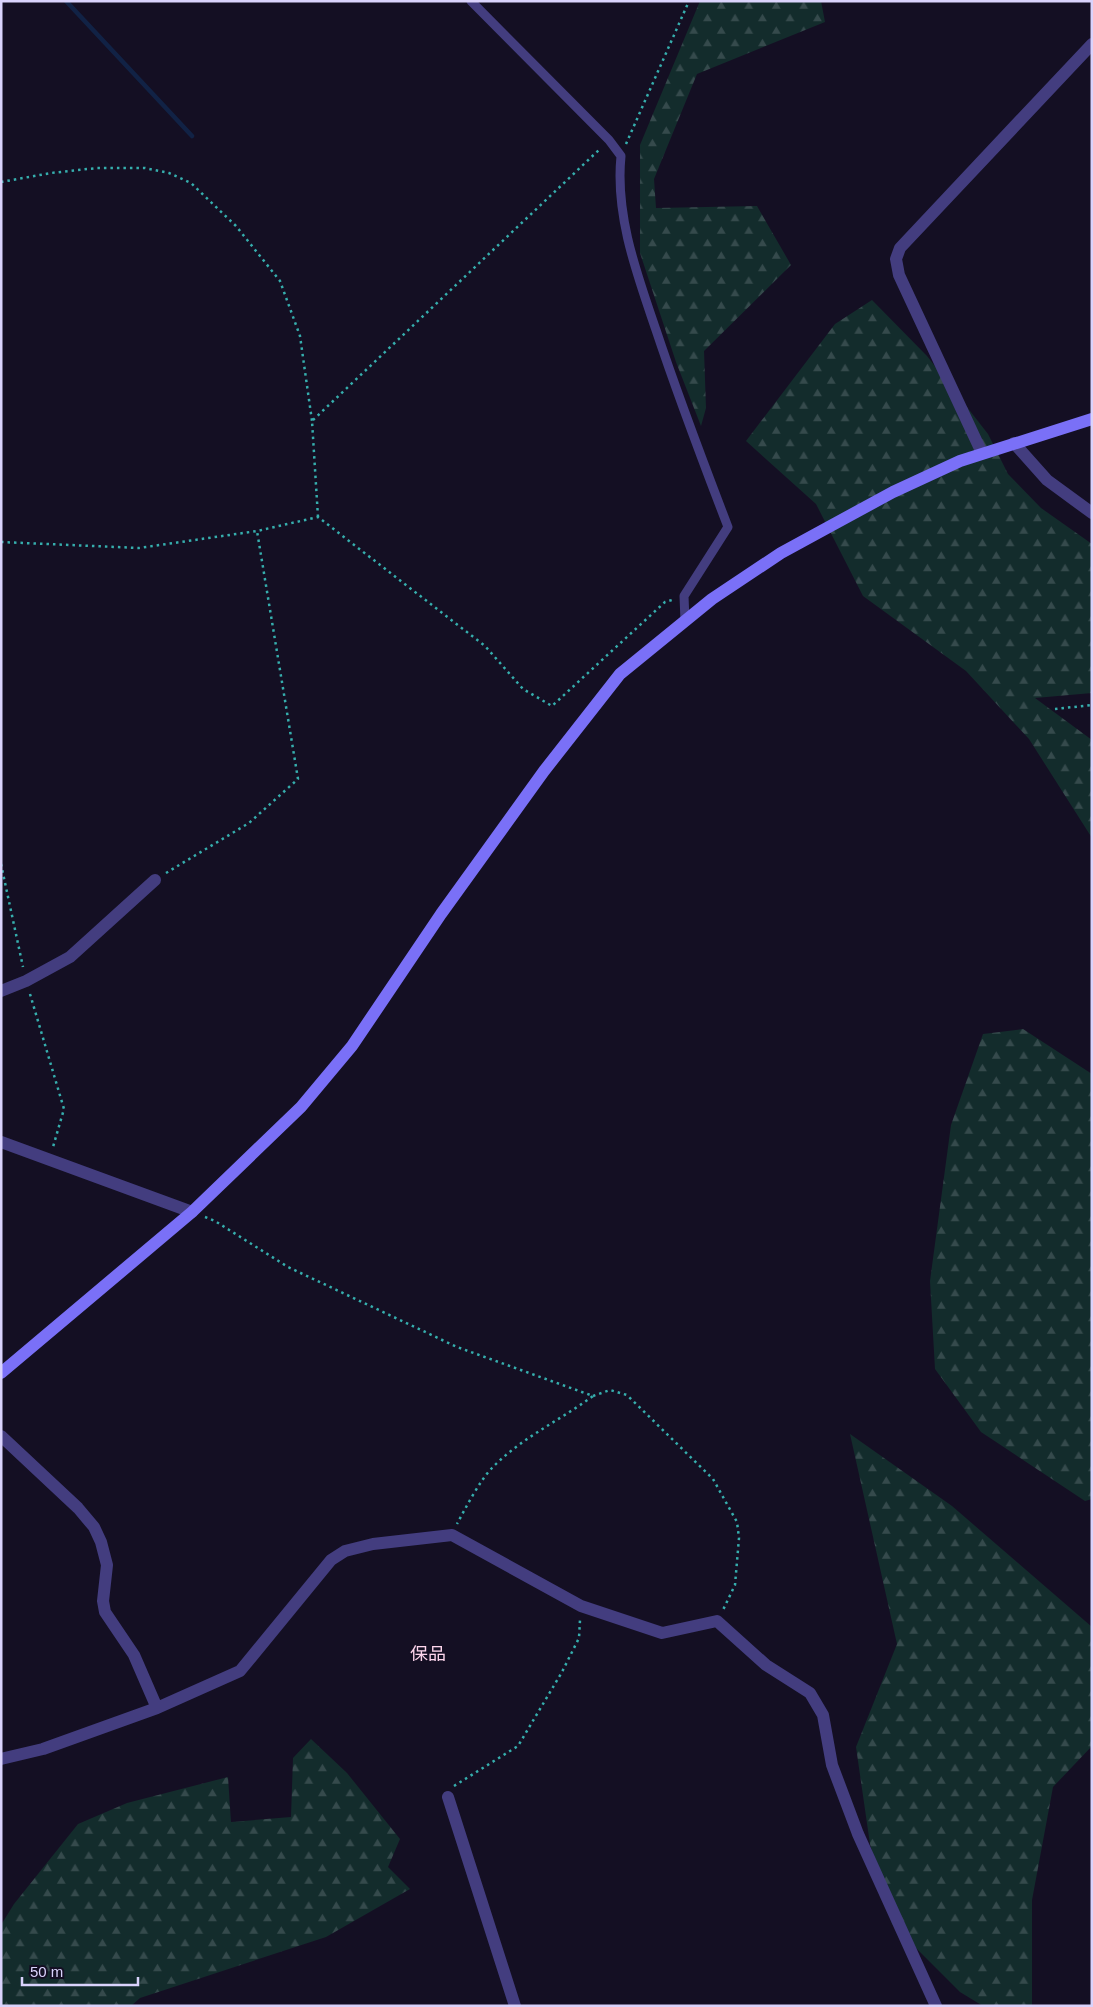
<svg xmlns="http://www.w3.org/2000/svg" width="1093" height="2007" font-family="Arial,'Noto Sans JP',sans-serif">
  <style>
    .forest { fill: url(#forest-firs) }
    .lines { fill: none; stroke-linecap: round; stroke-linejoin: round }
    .stream { stroke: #112245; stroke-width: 4.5 }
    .path { stroke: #36aead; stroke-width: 2.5; stroke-dasharray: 2.5 4; stroke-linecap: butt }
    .lane { stroke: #433d7f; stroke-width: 9 }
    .street { stroke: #433d7f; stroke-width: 12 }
    .secondary { stroke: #7a70f7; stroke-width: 12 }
    .labels { text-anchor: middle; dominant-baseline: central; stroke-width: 4; stroke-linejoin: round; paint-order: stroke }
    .quarter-label { font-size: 18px; fill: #fdd5ec; stroke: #140f23 }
  </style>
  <defs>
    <pattern id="forest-firs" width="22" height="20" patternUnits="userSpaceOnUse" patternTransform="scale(1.25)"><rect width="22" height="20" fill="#132c2c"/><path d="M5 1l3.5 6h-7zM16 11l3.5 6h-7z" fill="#354a4c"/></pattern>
  </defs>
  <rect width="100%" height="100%" fill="#140f23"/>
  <!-- forest -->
  <path class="forest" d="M700,1H821L825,22L697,74L654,179L656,208L757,206L791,265L704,351L706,408L701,426L676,362L640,253V145Z
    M872,300L927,356L988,434L1008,474L1041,508L1092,544V693L1035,698L1092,740V838L1029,739L966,671L863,596L816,504L746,441L835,324Z
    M1023,1029L1092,1074V1499L1085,1501L981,1432L935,1369L930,1281L951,1125L983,1034Z
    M850,1434L952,1506L1092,1627V1746L1053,1787L1032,1900V2006H983L960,1992L892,1924L870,1844L856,1747L897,1644Z
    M311,1739L347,1773L400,1839L388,1867L410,1889L326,1937L140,1998L131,2006H1V1925L14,1904L78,1824L127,1803L228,1777L231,1822L291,1817L293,1758Z"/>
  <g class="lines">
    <!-- stream -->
    <path class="stream" d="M66,1L192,136"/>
    <!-- path -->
    <path class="path" d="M626,144L689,1
      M1,182L51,173L97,168H145L169,173L191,183L236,226L280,281L300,336L312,421
      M318,517L312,421L601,148
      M1,542L139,548L257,531L318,517L485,646L523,689L552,706L665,602L672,600
      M1055,709L1092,705
      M1,864L23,967
      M166,873L249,823L298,779L257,531
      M30,994L64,1109L53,1147
      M205,1217L215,1221L288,1267L457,1347L593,1396C559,1421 521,1438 492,1468C480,1480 465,1509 457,1524
      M593,1396L610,1390L627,1395L713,1479L737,1522L739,1538L735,1585L723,1610
      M454,1786L518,1746L562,1672L579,1638L580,1620"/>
    <!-- lane -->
    <path class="lane" d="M471,1L609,140L621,156C615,216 637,274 656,330C678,396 703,462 728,527L684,596L685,621"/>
    <!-- street -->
    <path class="street" d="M1014,443L1047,480L1092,513
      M982,453L899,275L896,259L900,248L1092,44
      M1,991L26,981L70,957L155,880
      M1,1142L192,1212
      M1,1436L78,1508L94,1527L101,1542L107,1565L103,1601L105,1612L134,1655L157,1708L43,1749L1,1759
      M157,1708L240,1671L331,1560L345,1551L373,1544L452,1535L581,1606L662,1633L717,1621L766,1665L810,1693L823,1715L832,1765L858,1834L936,2006
      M448,1797L515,2006"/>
    <!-- secondary -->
    <path class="secondary" d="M1,1373L192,1212L301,1107L352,1046L441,914L544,771L620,674L712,599L781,553L836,523L893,492L960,461L1092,419"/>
  </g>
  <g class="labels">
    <!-- quarter labels -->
    <g class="quarter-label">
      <text x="428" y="1654">保品</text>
    </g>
  </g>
  <!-- border -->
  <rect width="1093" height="2007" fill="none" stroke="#dad3fc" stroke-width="5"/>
  <!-- scale -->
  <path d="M22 1977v8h116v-8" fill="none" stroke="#dad3fc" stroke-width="2.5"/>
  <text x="30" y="1977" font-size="15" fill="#dad3fc" stroke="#140f23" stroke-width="4" paint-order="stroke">50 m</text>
</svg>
